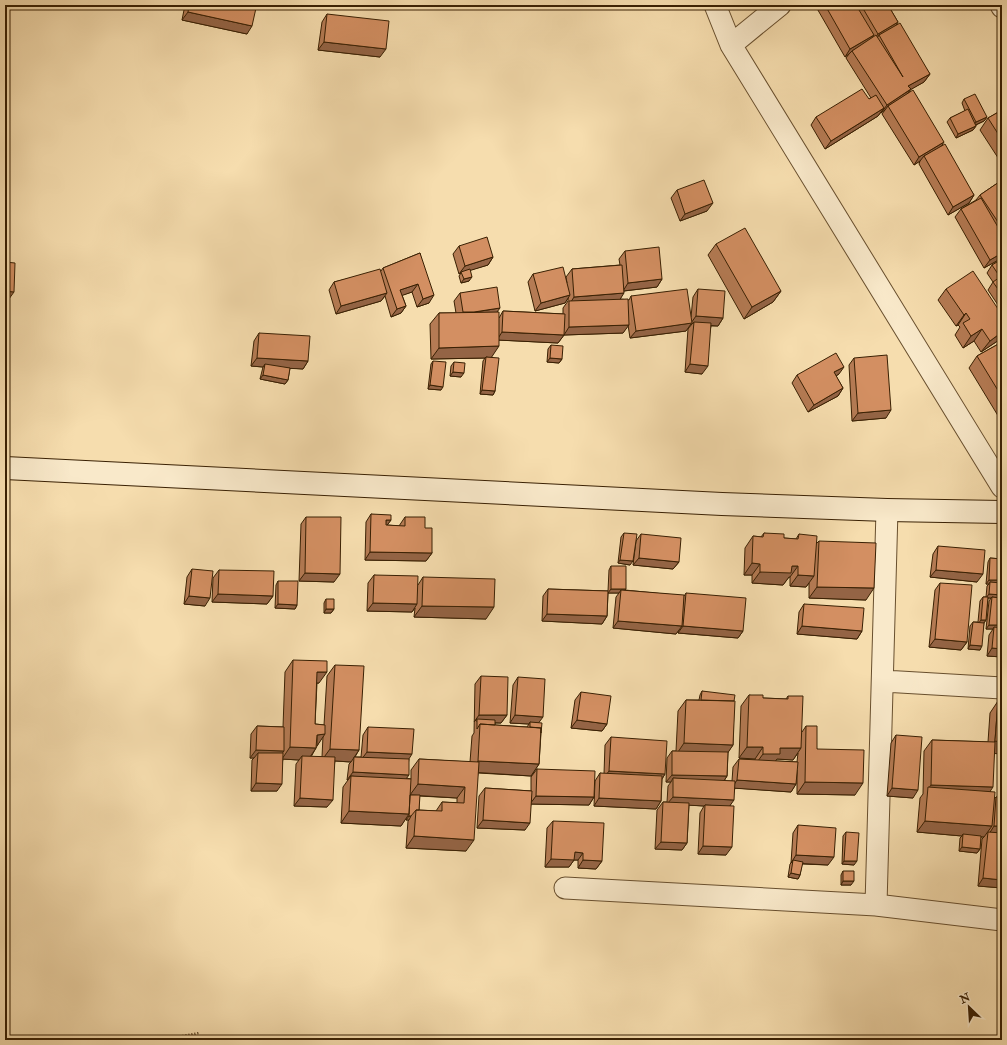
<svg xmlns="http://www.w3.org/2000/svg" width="1007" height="1045" font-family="'IM FELL Double Pica',serif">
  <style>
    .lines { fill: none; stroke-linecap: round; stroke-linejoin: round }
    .street-casing { stroke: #684f2e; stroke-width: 23 }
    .secondary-casing { stroke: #392003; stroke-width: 24 }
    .path { stroke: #392003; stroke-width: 2.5; stroke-dasharray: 1 2; stroke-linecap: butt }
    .street { stroke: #f9e9ca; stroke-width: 21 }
    .secondary { stroke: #f9e9ca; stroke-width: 22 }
    .wall { fill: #b57b54; stroke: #392003; fill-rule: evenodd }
    .shaded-wall { fill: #946445; stroke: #392003 }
    .building { fill: #d38f62; stroke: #392003 }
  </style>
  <rect width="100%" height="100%" fill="#f6ddae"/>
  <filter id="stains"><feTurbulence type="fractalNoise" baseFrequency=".005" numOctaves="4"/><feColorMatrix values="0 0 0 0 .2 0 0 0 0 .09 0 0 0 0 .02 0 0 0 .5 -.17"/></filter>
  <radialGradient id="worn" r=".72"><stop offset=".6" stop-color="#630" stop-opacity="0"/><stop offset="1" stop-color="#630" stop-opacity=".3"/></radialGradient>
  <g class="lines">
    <defs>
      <path id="street" d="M715,5L731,45L1002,487
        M1001,5L1002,7
        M731,45L780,5
        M883,681L1002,688
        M565,888L876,905L1002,920
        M876,905L887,510"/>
      <path id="secondary" d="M5,468L722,504L887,510L1002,512"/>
    </defs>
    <!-- street casing -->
    <use href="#street" class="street-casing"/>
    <!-- secondary casing -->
    <use href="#secondary" class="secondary-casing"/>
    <!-- path -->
    <path class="path" d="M162,1040L199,1033"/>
    <!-- street -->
    <use href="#street" class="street"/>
    <!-- secondary -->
    <use href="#secondary" class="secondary"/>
  </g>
  <!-- wall -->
  <path class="wall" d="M185,5H249L248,6L247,34L182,20Z
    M815,5H888L898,22L896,25L930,74L924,82L911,89L908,93L974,195L969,203L948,215L919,164L920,161L914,165L882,114L885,110L881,112L878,116L825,149L811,125L816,117L869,99L871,98L846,58L849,54L845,57Z
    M327,14L380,57L318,50L322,22Z
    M964,99L987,117L984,121L976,125V126L973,130L956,138L947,122L950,118L965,111L962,103Z
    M1002,110V164L980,130L988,118Z
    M1002,180V258L984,268L955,217L961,209L976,200L980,195Z
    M677,190L707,211L680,221L671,198Z
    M716,244L781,291L773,302L744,319L708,255Z
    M459,246L493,257L488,265L470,270L469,281L461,283L459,276L461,273L459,274L453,254Z
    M625,251L662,279L657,287L624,291L620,299L629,300L631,296L691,317L693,297L698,289L723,318L718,326H711L702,374L685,372L688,329L692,324H691L686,331L630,338L628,325L623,333L564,335L558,343L499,340L491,357L495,391L493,395L480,394L483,361L485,358L431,359L430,324L439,313H456L454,301L460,293L497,312L499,318L503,311L563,314V308L568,301V298L565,303L535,311L528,282L533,274L567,283L566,277L572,269L620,265L619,259Z
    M420,253L429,303L417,307L412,292L402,295L406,306L401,313L391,317L385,296L381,301L336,314L329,290L334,282L381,271L383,268Z
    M1002,259V311L988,290L993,282L987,273L992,265Z
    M946,289L1002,338L981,352L974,341L963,348L955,335L960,327L958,325L956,326L938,300Z
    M259,333L308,361L303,369L290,368L288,380L285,384L260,379L263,367L251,366L254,341Z
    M1002,342V418L1000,419L969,368L977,356Z
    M551,345L562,359L559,363L547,362L548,349Z
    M854,358L886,418L852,421L849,365Z
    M433,361L441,390L428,389L431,364Z
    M454,362L461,377L450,376L451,366Z
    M839,374L836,376L843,388L838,396L808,412L792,383L797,375Z
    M371,514L391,520L387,525L399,526L405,517L425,528L432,553L426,561L365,560L366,522Z
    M306,517L334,582L299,581L301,524Z
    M624,533L630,565L618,563L621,537Z
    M764,533L784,538L796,539L799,534L816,544L819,541L866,600L809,598V583L806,587L790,586V577H789L783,585L752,583V575H744L745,548L753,536L761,537Z
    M641,534L679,562L673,569L633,565L636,541Z
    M938,546L977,582L930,577L933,554Z
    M990,558L1002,559V598L1001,599L999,625L997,627H999L1002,623V657L987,656L989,635L993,629H986L989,601L991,598H988L986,620L984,623L980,650L968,649L970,626L973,622H978L980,601L983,597H986L987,586L989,584H986L988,562Z
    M611,566L625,590L684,596L686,593L743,631L738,638L678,633V631L676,634L613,628L616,597L619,593H608L607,616L602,624L542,621L543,596L548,589L608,591L609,570Z
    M192,569L205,606L184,604L187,577Z
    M219,570L273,596L267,604L212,602L213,578Z
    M374,575L418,585L423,577L486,619L414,617L415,608L412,612L367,611L368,583Z
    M278,581L297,605L295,609L275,608L276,585Z
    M940,583L967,642L961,650L929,647L935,590Z
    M326,599L334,609L331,613H324V603Z
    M804,604L862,631L857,639L797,634L799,612Z
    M293,660L319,683H317L315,724L324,725L327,676L335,665L359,750L355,757H361L363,735L368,727L409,759L406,778L411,779V770L419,759L470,762L472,736L474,733L475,684L481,676L507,715L501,723H495V725L527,727L529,724L510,723L513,685L518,677L538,723L541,733L539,764L531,776L478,773L466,851L406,848L408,821L409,820H406V818L401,826L341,823L343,787L348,780H347L349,764L351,762L335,761L327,807L294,806L296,764L299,760L283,759L277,791H251L252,760L254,758H250L251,734L257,726L283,727L285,672ZM323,736L322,757H311L316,748L317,746ZM419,796L457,798V803L442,802L436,811L419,810Z
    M702,691L734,701L733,745L728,752L727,776L724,781H732L733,767L739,759L755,760V759L739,758L741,706L749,695L763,698L786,699L788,696L802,732L806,726L817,749L855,795L797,794V770L796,784L791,792L735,788L730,806L726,855L698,854L700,813L704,806L689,805L687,843L682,850L655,849L657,810L663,802H667L668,786L671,782H666L667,758L672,751H676L678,711L686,700H699L700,695ZM798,753L797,762L775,761L777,759L793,760Z
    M581,692L607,724L602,731L571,728L575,700Z
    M998,701L994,753L990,791L994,799L996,797H1002V888L978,886L982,839L984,837H981L980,849L977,853L959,851L960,838L962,836L917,832L920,798L923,794L924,751L932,740L988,742L990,713Z
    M896,735L913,798L887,796L891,743Z
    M611,737L665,774L662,779L661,801L656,809L594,806L595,781L600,773L604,774L605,745Z
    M537,769L594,797L589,805L531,804L525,830L477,828L479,796L485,788L531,791V777Z
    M553,821L602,861L596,869L578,868V860H574L569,867H545L547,828Z
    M798,825L828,865L802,864L800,875L798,879L788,877L790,864L791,863L793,833Z
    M846,832L854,865L842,864L843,836Z
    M843,871L851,885H841V875Z"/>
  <!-- shaded-wall -->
  <path class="shaded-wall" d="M188,12L252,26L247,34L182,20Z
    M898,22L893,30L879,35L876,40L872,42L878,34Z
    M874,35L868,43L852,51L849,54L845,57L850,49Z
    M324,42L386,49L380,57L318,50Z
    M930,74L924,82L903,94L908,86Z
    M911,89L905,97L888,106L885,110L881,113L887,105Z
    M884,108L878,116L825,149L831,141Z
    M987,117L984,121L973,126L976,122Z
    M976,126L973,130L956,138L958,134Z
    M944,142L939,150L924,156L920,161L914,165L919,157Z
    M974,195L969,203L948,215L953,207Z
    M713,203L707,211L680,221L685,214Z
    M1002,253V258L984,268L990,260Z
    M493,257L488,265L462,273L461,272L459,274L465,266Z
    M472,277L469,281L461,283L464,279Z
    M662,279L657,287L623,291L628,283Z
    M418,284L412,292L395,298L400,290Z
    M5,291L14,292L6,303H5Z
    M781,291L773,302L744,319L752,307Z
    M387,293L381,301L336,314L341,306Z
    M624,293L619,301L569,305L574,297Z
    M434,295L429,303L417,307L423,299Z
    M570,295L565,303L535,311L541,303Z
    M406,306L401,313L391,317L397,309Z
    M500,308L494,316L463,314Z
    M966,313L958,325L956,326L964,315Z
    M696,316L723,318L718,326L694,324V322L692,324H691L686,331L630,338L636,331L691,323Z
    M629,325L623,333L564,335L569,327Z
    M982,329L974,341L963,348L971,336Z
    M502,332L564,335L558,343L497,340Z
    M1002,332V338L981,352L990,341Z
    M499,346L491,358L486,357L485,358L431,359L439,348Z
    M257,358L308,361L303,369L264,367L265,364L263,367L251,366Z
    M550,358L562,359L559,363L547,362Z
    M690,364L708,366L702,374L685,372Z
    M844,367L839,374L829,380L834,372Z
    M453,372L464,373L461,377L450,376Z
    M263,375L288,380L285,384L260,379Z
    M430,385L443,387L441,390L428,389Z
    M843,388L838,396L808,412L814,405Z
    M482,390L495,391L493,395L480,394Z
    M891,410L886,418L852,421L858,413Z
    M386,520H391L385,528Z
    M370,552L432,553L426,561L365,560Z
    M639,558L679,562L673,569L633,565Z
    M620,560L633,561L630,565L618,563Z
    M752,563L760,564L752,575H744Z
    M792,566H798L790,577H789L783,585L752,583L760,572Z
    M936,570L983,574L977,582L930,577Z
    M305,573L340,574L334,582L299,581Z
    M798,575L814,576L806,587L790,586Z
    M989,580H1002V584L990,582L989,584H986Z
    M817,587L874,588L866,600L809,598Z
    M611,589H626L623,593L621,590L619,593H608Z
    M218,594L273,596L267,604L212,602Z
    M989,594L1002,595V598L1001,599L992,597L991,598H986Z
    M189,596L210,598L205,606L184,604Z
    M373,603L417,604L412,612L367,611Z
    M278,604L297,605L295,609L275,608Z
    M422,606L494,607L486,619L414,617Z
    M326,609H334L331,613H324Z
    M547,614L607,616L602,624L542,621Z
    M981,620H986L983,624H978Z
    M618,621L682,626L676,634L613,628Z
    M989,625H999L996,629L994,627L993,629H986Z
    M683,626L743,631L738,638L678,633Z
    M802,626L862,631L857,639L797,634Z
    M935,639L967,642L961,650L929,647Z
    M970,645L982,646L980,650L968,649Z
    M992,648L1002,649V657L987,656Z
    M317,672H327L319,683H309Z
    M479,715H507L501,723L477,722V719L474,722Z
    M515,715L543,717L537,725L530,722L529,724L510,723Z
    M577,720L607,724L602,731L571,728Z
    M325,734L317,746V735Z
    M995,741L1002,742V754L987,753Z
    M684,743L733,745L725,757L676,755Z
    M290,747L316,748L308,760L302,756L299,760L282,759Z
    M747,747H763L755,759L739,758Z
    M780,748H801L793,760L777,759L772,766L755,765L763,754Z
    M330,749L359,750L351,762L322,760Z
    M256,750L284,751L278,759L258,753L254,758H250Z
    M367,752L412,754L407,762L361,760Z
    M478,761L539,764L531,776L470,772Z
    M609,771L665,774L660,782L603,779Z
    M353,772L409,775L403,783L351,776L348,780H347Z
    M672,775L727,776L722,784L673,778L671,782H666Z
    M737,780L796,784L791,792L732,788Z
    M805,782L863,783L855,795L797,794Z
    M256,783L282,784L277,791H251Z
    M418,784L465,787L457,798L410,795Z
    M931,785L993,787L985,799L928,789Z
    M892,788L918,790L913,798L887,796Z
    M536,796L594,797L589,805L530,804Z
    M673,797L734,800L729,807L705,805L704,806L667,804Z
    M300,798L333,800L327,807L294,806Z
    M599,798L661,801L656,809L594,806Z
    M349,811L409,814L401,826L341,823Z
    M409,816H411L409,820H406Z
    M483,820L530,823L525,830L477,828Z
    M925,821L992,826L984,837L963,836V834L962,836L917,832Z
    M994,826H1002V834H989Z
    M414,836L474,840L466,851L406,848Z
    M661,842L687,843L682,850L655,849Z
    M703,846L732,847L726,855L698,854Z
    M962,847L980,849L977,853L959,851Z
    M575,852L583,853L578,860H574L569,867H545L551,859Z
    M796,855L834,857L828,865L793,863V860L791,863Z
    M583,860L602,861L596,869L578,868Z
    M844,861H857L854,865L842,864Z
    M791,873L800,875L798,879L788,877Z
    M983,878L1002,880V888L978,886Z
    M843,881H854L851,885H841Z"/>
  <!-- building -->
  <path class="building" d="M189,5H241L256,8L252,26L188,12Z
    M825,5H856L874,35L850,49Z
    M861,5H888L898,22L878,34Z
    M327,14L389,21L386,49L324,42Z
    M900,23L930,74L908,86L911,89L887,105L852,51L876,35L903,77L879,35Z
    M862,89L869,99L876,95L884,108L831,141L816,117Z
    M913,90L944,142L919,157L888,106Z
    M975,94L987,117L976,122L964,99Z
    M968,109L976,126L958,134L950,118Z
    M1002,110V140L988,118Z
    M945,144L974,195L953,207L924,156Z
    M704,180L713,203L685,214L677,190Z
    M1002,180V228L980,195Z
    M981,198L1002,234V253L990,260L961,209Z
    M745,228L781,291L752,307L716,244Z
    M487,237L493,257L465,266L459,246Z
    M659,247L662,279L628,283L625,251Z
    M420,253L434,295L423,299L418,284L400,290L406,306L397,309L383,268Z
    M1002,259V295L993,282L1000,277L992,265Z
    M5,262L15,263L14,292L5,291Z
    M622,265L624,293L574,297L572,269Z
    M563,267L570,295L541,303L533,274Z
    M380,269L387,293L341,306L334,282Z
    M470,269L472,277L464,279L461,272Z
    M973,271L1002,315V332L990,341L982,329L971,336L963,323L970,319L966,313L964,315L946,289Z
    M497,287L500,308L474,312H463L460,293Z
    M687,289L692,323L636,331L631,296Z
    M698,289L725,291L723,318L696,316Z
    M628,299L629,325L569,327V301Z
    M503,311L565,314L564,335L502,332Z
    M499,312V346L439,348V313Z
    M694,322L711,323L708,366L690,364Z
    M259,333L310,336L308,361L257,358Z
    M1002,342V397L977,356Z
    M551,345L563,346L562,359L550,358Z
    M836,353L844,367L834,372L843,388L814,405L797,375Z
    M887,355L891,410L858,413L854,358Z
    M486,357L499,358L495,391L482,390Z
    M433,361L446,362L443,387L430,385Z
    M454,362L465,363L464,373L453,372Z
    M265,364L290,368L288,380L263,375Z
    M371,514L391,515V520H386V525L405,526V517H425V528H432V553L370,552Z
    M306,517H341L340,574L305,573Z
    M624,533L637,534L633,561L620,560Z
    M764,533L784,534V538L798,539L799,534L817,536L814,576L798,575V566H792L791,573L760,572V564L752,563L753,536L763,537Z
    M641,534L681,538L679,562L639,558Z
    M819,541L876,543L874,588L817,587Z
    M938,546L985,550L983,574L936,570Z
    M990,558L1002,559V580H989Z
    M611,566H626V589H611Z
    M192,569L213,571L210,598L189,596Z
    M219,570L274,571L273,596L218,594Z
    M374,575L418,576L417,604L373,603Z
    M423,577L495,579L494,607L422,606Z
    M278,581H298L297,605L278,604Z
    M990,582L1002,583V595L989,594Z
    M940,583L972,585L967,642L935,639Z
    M548,589L608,591L607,616L547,614Z
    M621,590L684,595L682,626L618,621Z
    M686,593L746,598L743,631L683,626Z
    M983,597H988L986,620H981Z
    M992,597L1001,598L999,625H989Z
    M326,599H334V609H326Z
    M804,604L864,608L862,631L802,626Z
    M973,622L984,623L982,646L970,645Z
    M994,627L1002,628V649L992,648Z
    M293,660L327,661V672H317L315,724L325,725V734L317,735L316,748L290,747Z
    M335,665L364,666L359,750L330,749Z
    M481,676L508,677L507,715H479Z
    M518,677L545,679L543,717L515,715Z
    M702,691L735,695L734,701L701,700Z
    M581,692L611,696L607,724L577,720Z
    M749,695H763V698L788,699V696H803L801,748H780V754H763V747H747Z
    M686,700L735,701L733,745L684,743Z
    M998,701L1002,702V742L995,741Z
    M477,719L495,720V725L480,724L477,729Z
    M530,722L542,723L541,733V728L530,727Z
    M480,724L541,728L539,764L478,761Z
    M257,726L284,727V751L256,750Z
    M806,726H817V749L864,750L863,783L805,782Z
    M368,727L414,729L412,754L367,752Z
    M896,735L922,737L918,790L892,788Z
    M611,737L667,741L665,774L609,771Z
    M932,740L995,742L993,787L931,785Z
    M672,751L728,752L727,776L672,775Z
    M258,753H283L282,784L256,783Z
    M302,756L335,757L333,800L300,798Z
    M354,757L409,759V775L353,772Z
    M419,759L479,762L474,840L414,836L416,810L442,811V802L464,803L465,787L418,784Z
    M739,759L798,762L796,784L737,780Z
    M537,769L595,771L594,797L536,796Z
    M600,773L662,776L661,801L599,798Z
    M351,776L411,779L409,814L349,811Z
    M673,778L735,781L734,800L673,797Z
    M928,787L995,792L992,826L925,821Z
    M485,788L532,791L530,823L483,820Z
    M410,795H420L419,810H416L411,816H409Z
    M996,797H1002V826H994Z
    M663,802L689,803L687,843L661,842Z
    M705,805L734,806L732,847L703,846Z
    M553,821L604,823L602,861L583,860V853L575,852L574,860L551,859Z
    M798,825L836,828L834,857L796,855Z
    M846,832L859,833L857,861H844Z
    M988,832L1002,833V880L983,878Z
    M963,834L981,836L980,849L962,847Z
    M793,860L803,862L800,875L791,873Z
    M843,871H854V881H843Z"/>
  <!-- margin -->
  <rect width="1007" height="1045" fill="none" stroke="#f6ddae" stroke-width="20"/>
  <rect x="6" y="6" width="995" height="1033" fill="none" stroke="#392003" stroke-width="2"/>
  <rect x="10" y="10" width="987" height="1025" fill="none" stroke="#392003"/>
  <!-- north arrow -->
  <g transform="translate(969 1007) rotate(335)" stroke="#f9e9ca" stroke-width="3" paint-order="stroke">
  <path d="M0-3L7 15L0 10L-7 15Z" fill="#392003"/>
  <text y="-6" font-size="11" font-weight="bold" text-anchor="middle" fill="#392003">N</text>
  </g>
  <rect width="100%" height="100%" filter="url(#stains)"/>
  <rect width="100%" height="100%" fill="url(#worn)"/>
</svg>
